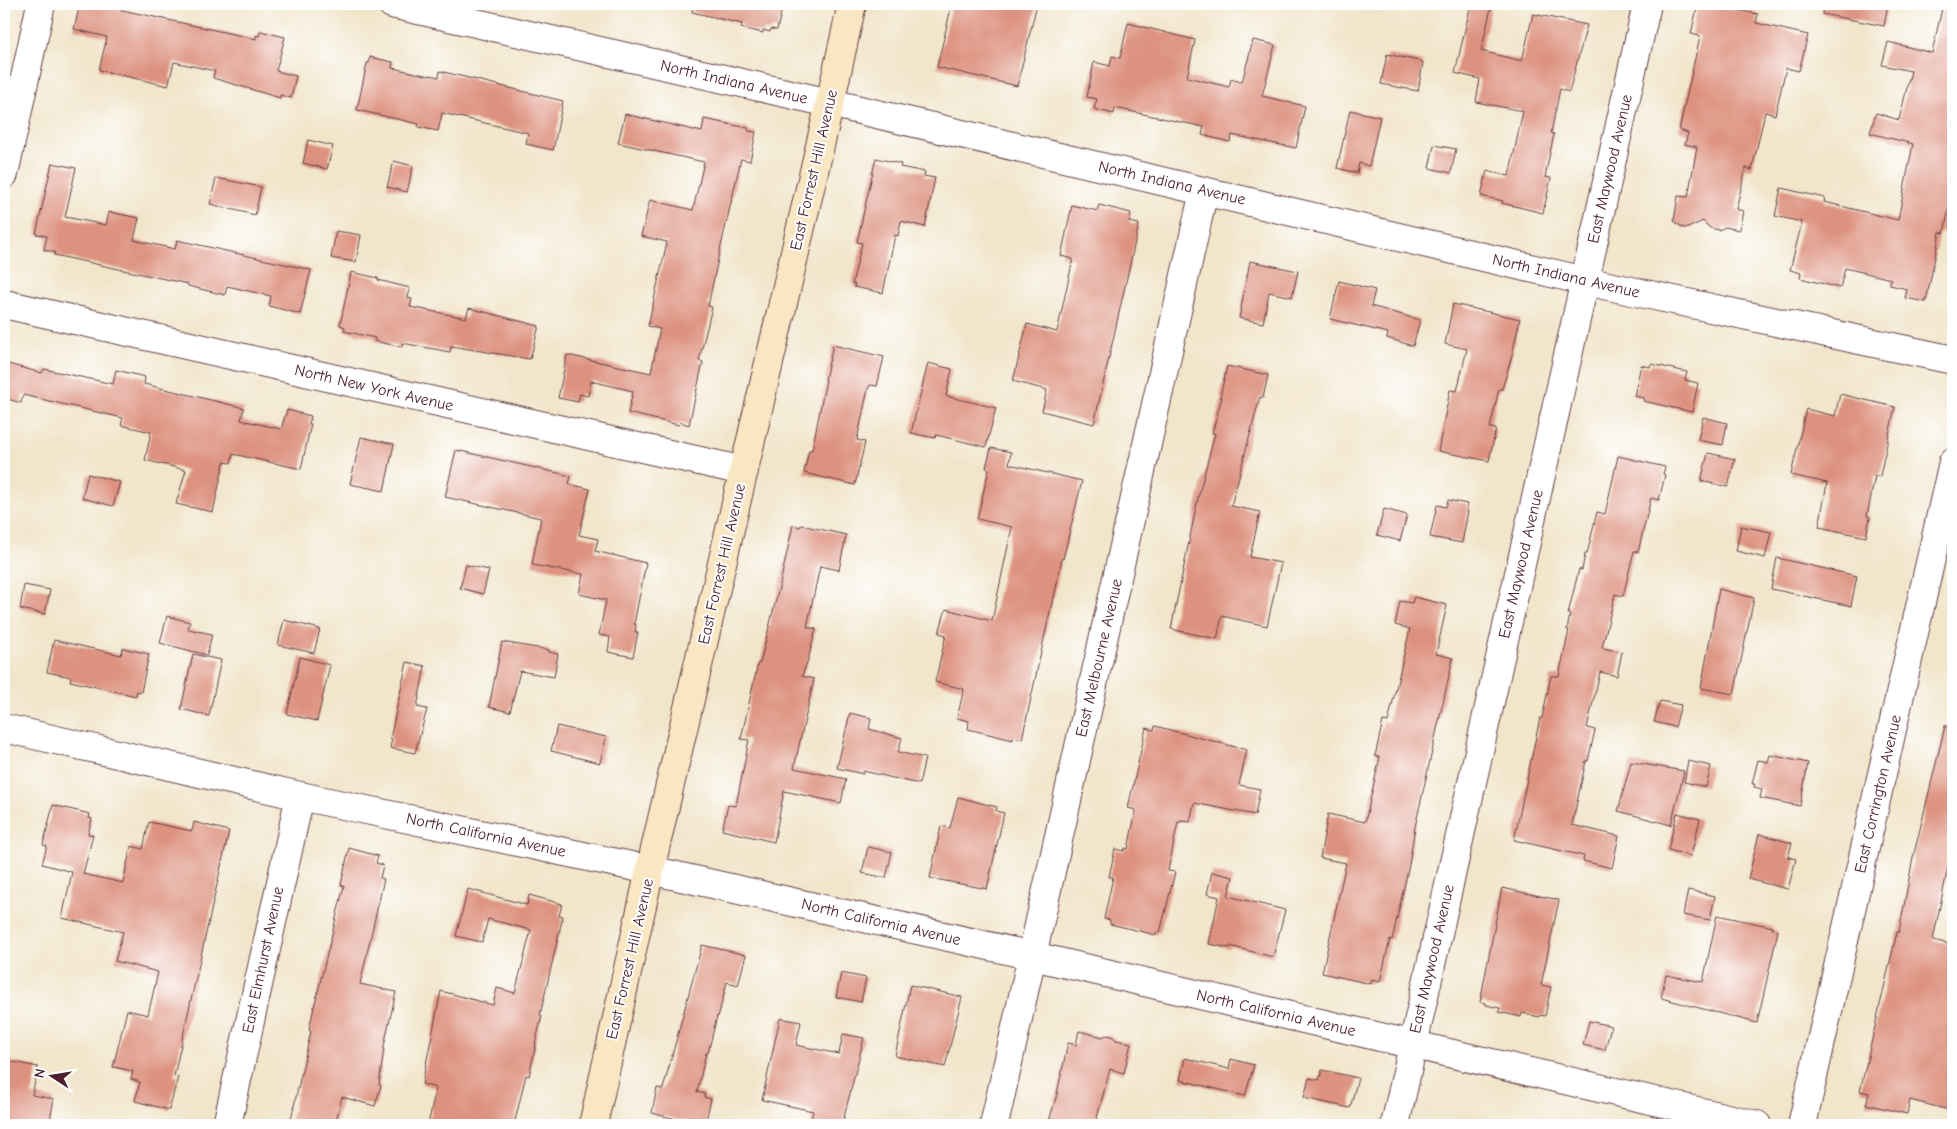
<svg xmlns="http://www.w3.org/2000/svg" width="1957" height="1129" font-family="'Comic Neue',sans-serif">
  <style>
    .building { fill: #dd927f }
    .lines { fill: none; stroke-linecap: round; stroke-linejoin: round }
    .minor-casing { stroke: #633d43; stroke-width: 30 }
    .secondary-casing { stroke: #633d43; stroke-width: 30 }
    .minor { stroke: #fff; stroke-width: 28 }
    .secondary { stroke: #f9e7c3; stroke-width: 28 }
    .labels { text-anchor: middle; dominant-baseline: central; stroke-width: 4; stroke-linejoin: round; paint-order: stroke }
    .street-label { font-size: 16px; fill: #4a1f2b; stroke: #fff }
  </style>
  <rect width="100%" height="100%" fill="#fff"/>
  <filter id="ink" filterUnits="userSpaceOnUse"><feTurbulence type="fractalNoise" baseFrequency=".02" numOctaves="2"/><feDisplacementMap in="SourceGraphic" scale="10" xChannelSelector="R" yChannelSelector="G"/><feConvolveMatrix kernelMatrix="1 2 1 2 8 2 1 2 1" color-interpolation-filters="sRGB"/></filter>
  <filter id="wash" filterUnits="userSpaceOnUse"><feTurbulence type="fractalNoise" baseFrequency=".0096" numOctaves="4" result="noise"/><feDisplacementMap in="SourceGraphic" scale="20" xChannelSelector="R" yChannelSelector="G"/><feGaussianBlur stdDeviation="1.12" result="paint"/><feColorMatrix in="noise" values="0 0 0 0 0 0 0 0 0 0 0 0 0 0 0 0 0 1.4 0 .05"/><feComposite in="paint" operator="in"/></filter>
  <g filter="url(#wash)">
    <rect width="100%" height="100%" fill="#f1e5ca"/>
    <g id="blocks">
      <!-- building -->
      <path class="building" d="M80,4H114L113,8L256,39V35L259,36L260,31L285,37L276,71L296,76L291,98L280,95V98L213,78L215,71L174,62L168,86L99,70L107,37L74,29Z
        M693,4H783L777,30L771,29L770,32L763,30V33L741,28L742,24L692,12Z
        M952,4H1037L1017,86L937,67Z
        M1471,4H1492L1481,51L1522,61L1533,14L1587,25L1569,92L1560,89L1551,133L1554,134L1545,177L1551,178L1543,213L1502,203L1503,201L1481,196L1487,171L1509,176L1523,111L1476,102L1480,79L1455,73Z
        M1708,4L1758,14L1756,23L1808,35L1799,71L1786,68L1775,115L1765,112L1752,170L1746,168L1736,209L1743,211L1739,230L1725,227L1719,230L1710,228L1703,221L1688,228H1683L1674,221L1678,196L1688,197L1697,147L1685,144L1688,133L1679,130L1700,36L1691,34L1697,8L1706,10Z
        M1823,4H1888L1884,26L1822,14Z
        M1943,4H1953V188L1944,233L1940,232L1926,302L1905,298L1907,289L1890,285L1891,279L1845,268L1840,288L1800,278L1801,273L1790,270L1802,222L1775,216L1781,188L1825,198L1824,202L1898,220L1913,144L1870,133L1876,113L1899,120L1911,71L1882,65L1888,42L1932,53Z
        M1128,23L1195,40L1187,77L1229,87L1231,79L1242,82L1253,40L1275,45L1262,96L1305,106L1296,148L1232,135L1230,142L1202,135L1204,127L1115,108L1114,114L1094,109L1097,99L1087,97L1094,62L1110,66L1112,56L1120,58Z
        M1387,54L1423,62L1418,91L1381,84Z
        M370,57L393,62L392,68L430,76V75L439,77L440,71L563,101L553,150L526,144L528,133L442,113L438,131L418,127L419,124L357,110L367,63H369Z
        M1350,110L1380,117L1369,166L1359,163L1357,173L1337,168Z
        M625,114L702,132L704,119L748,128L749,131L756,132L750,161L741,159L718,259L708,306L712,307L699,361L703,362L689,425L680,422L679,425L628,413L633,391L591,381L588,396L580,394L578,402L558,398L567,355L651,373L660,329L648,326L667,242L641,236L650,200L693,210L704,162L618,143Z
        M308,140L333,146L327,169L303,163Z
        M1434,145L1456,149L1451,173L1429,168Z
        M876,158L901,164L900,167L925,172L924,176L935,178L925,227L901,221L898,236L895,235L883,293L854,287L855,284H852L862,243L857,242Z
        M394,161L413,166L407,192L387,187Z
        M52,163L76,168L65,217L106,225L109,212L139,218L134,240L175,249L177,240L311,270L300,314L269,306L271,296L227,286L225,295L188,286V284L54,255L55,252L44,250L47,236L36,234Z
        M216,178L261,187L255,215L210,204Z
        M1072,205L1097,211L1099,205L1131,213L1129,222L1139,224L1094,424L1042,411L1047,390L1013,381L1027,324L1057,332L1073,259L1061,256Z
        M336,231L361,235L356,262L331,258Z
        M1250,261L1298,271L1292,297L1269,292L1263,323L1239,318Z
        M351,272L378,278V280L410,288L408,298L412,299L410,307L466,318L469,308L539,326L530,359L451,346L450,352L402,343V347L374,341L375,338L344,331L345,327L340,325Z
        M1339,281L1375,290L1371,306L1420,320L1413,346L1387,338L1388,333L1330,319Z
        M1453,304L1520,319L1511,359L1502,389H1499L1490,428L1496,429L1489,461L1438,451L1450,390L1457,391L1467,349L1445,344Z
        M833,345L884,357L877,386L870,385L868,389L857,440L865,442L855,485L804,473L809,450H812L826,380L825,379Z
        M4,363L42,373L44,369L113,384L116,370L145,377L144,384L244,408L241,420L281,429L287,410L311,416L309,424H311L301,469L233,454L231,463L224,462L213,512L176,504L186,470L145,460L151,432L121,425L123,418L88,410L23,395L21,403L4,398Z
        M928,363L952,369L946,396L996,408L986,447L936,435L935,438L911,433Z
        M1651,364L1687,372L1685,380L1698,383L1692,412L1643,401L1644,398L1634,396L1641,365L1650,367Z
        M1227,366L1268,375L1263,398L1260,397L1231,506L1260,512L1250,557L1281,563L1267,626L1222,616L1217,639L1171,629L1198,498L1215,433H1212L1222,397H1220Z
        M1840,394L1895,407L1880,476H1875L1867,516L1870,517L1866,537L1819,527L1827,483L1791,475L1806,409L1835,416Z
        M1703,417L1727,423L1723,445L1698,440Z
        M361,437L394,444L384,491L350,484Z
        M991,448L1011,452L1009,464L1082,481L1063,559L1062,558L1054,598H1053L1022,739L1013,737V740L968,729L969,721L957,718L964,689L935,682L946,635L939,633L946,609L992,621L1012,527L977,519L989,469L986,468Z
        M456,450L571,476L569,484L590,489L579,535L598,539L595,551L646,563L634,624H636L635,632H638L633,657L608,652L610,637L599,635L606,600L579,594L583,574L532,565L541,518L445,497Z
        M1708,453L1735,459L1728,487L1701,481Z
        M1618,456L1665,467L1663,474L1665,475L1659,500L1651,498L1638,552L1634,551L1623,596L1615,594L1602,648L1622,652L1617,676L1600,672L1587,728L1595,730L1588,761H1586L1572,825L1619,836L1612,868L1583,861L1584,856L1514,840L1540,718H1542L1551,676H1559L1569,630H1567L1570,614H1568L1579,569L1582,570L1585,554H1587L1597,512L1605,514Z
        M88,474L120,482L113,506L82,498Z
        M1448,500L1467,504L1466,511H1468L1462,543L1430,537L1437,505L1446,507Z
        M1384,509L1407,515L1400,541L1377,535Z
        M793,525L800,527L801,525L846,535L839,570L820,566L807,627L816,629L808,660L802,676L814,679L794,768L846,779L841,803L784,791L774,842L722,830L728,805L736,806L749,740L741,739L758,663H760L780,584Z
        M1741,526L1771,532L1765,558L1736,551Z
        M1777,558L1857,576L1851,606L1771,589Z
        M466,565L489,570L483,594L460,588Z
        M24,585L50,590L45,614L20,609Z
        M1719,589L1754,598L1734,694L1701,688Z
        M1414,597L1447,605L1436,654L1453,658L1415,827L1409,865L1392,940L1390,939L1380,982L1372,980L1371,984L1322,973L1346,863L1320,858L1328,814L1365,822L1380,757L1375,756L1383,721L1388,722L1410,629L1395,625L1400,601L1412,603Z
        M167,616L190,622L188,629L212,634L207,655L160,643Z
        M284,620L320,629L314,653L278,645Z
        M54,640L121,655L123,648L149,654L141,692L137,691L136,696L70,681L71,677L47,672Z
        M502,642L549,650V652L558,654L554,677L520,671L510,712L489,707Z
        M193,654L221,660L209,716L181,709Z
        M300,657L330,665L317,721L287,714Z
        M407,662L425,666L417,707L427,709L415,753L390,748L392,739H390Z
        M1660,701L1681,705L1675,727L1654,722Z
        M850,713L871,718L869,729L902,738L898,752L925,758L919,784L863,771V774L837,768Z
        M557,726L606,737L600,763L551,751Z
        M1155,726L1247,750L1239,785L1260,789L1255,815L1194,803L1190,822L1181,821V822H1178L1168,871L1175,872L1160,933L1157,932L1156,935L1110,924V920L1104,919L1113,877H1109L1115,849L1124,851L1125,848L1128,849L1136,810L1128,808L1146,728L1154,730Z
        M1945,726L1953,727V843L1933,940L1953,945V1111L1910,1100L1907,1114L1866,1104L1869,1093L1860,1091L1897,932H1899L1913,858Z
        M1770,755L1808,763L1800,806L1760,798L1762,789L1754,787L1755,784H1752L1758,760L1768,762Z
        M1688,761L1711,766L1706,787L1684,782Z
        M1631,762L1684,771L1671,825L1618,811Z
        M958,797L997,807L996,811L1004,813L987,889L930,878L941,826L950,828Z
        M53,805L90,814L89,818L92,819L88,834L93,835L83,874L123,883L131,846L143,849L149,822L192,831L194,822L229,831L174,1076L178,1077L169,1110L135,1101L140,1082L131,1079L133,1071L113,1067L127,1010L148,1015L158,972L115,961L123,932L62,918L72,872L42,864L47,846L43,845Z
        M1677,813L1700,819L1691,856L1668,850Z
        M1759,834L1792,843L1788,857L1796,859L1788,889L1748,879Z
        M868,847L892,852L886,878L862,873Z
        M349,848L378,856L376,863L383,865L380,878L384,879L360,984L396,992L385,1041L379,1085L381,1086L375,1106L342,1097L335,1125H295L296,1120L291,1119L311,1031L309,1030L314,1007L344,886L341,885Z
        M1212,872L1233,877L1228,896L1285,910L1273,957L1230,946L1229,948L1209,944L1219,897L1207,894Z
        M1502,888L1559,900L1541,985L1551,987L1545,1016L1540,1015L1539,1017L1522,1013L1521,1017L1499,1012L1500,1008L1486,1005V1003L1480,1002Z
        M468,889L527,905L529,895L562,904L559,916H563L540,1015L542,1016L535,1044H536L529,1076L526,1075L514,1125H428L436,1088L422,1084L441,991L493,1005L497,988L515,993L531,930L488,919L482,942L456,936Z
        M1688,890L1715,896L1710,920L1683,915Z
        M1717,915L1773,927L1772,929L1778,931L1757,1023L1661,998L1666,975L1703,982Z
        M702,945L746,955L738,985L727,982L718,1017L717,1016L708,1053H706L697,1092L705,1094L704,1097L711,1099L705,1125H699L652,1113L657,1088L663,1089Z
        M841,973L866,978L861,1002L836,997Z
        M910,985L962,997L945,1067L895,1056Z
        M780,1018L801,1022L796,1045L839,1054L843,1034L864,1038L842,1125H810L813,1111L762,1100Z
        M1589,1021L1611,1026L1605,1050L1583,1045Z
        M1079,1031L1103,1037L1106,1035L1112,1036L1116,1040L1131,1043L1124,1073L1110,1069L1095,1125H1069L1049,1121L1057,1094L1068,1043L1076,1045Z
        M1185,1058L1229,1069L1231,1059L1254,1065L1245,1096L1180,1080Z
        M4,1060L38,1067L32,1095L54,1099L49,1125H15L4,1123Z
        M1322,1070L1358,1078L1350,1108L1304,1098L1309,1078L1319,1080Z"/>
    </g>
  </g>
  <g filter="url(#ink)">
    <use href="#blocks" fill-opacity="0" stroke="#633d43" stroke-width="1"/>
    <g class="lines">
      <defs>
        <path id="minor" d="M392,4L830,103L1585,281L1953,360
          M4,174L41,4
          M4,304L744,471
          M4,728L300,796L650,870L1033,956L1757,1125
          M227,1125L300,796
          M994,1125L1204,191
          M1395,1125L1647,4
          M1802,1125L1953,462"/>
        <path id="secondary" d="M593,1125L650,870L830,103L852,4"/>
      </defs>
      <!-- minor casing -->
      <use href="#minor" class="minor-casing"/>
      <!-- secondary casing -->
      <use href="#secondary" class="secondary-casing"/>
      <!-- minor -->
      <use href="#minor" class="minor"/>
      <!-- secondary -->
      <use href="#secondary" class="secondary"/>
    </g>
  </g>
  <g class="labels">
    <!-- street labels -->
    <g class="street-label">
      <text transform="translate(734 82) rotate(13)">North Indiana Avenue</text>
      <text transform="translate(1610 169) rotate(-77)">East Maywood Avenue</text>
      <text transform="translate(814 170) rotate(-77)">East Forrest Hill Avenue</text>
      <text transform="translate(1172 183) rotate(13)">North Indiana Avenue</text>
      <text transform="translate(1566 276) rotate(13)">North Indiana Avenue</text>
      <text transform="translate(374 388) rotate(13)">North New York Avenue</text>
      <text transform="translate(722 564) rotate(-77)">East Forrest Hill Avenue</text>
      <text transform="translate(1521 564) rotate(-77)">East Maywood Avenue</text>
      <text transform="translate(1099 658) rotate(-77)">East Melbourne Avenue</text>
      <text transform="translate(1878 794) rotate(-77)">East Corrington Avenue</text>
      <text transform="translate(486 835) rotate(12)">North California Avenue</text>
      <text transform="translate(881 922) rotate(13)">North California Avenue</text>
      <text transform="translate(630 959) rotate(-77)">East Forrest Hill Avenue</text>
      <text transform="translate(1432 959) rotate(-77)">East Maywood Avenue</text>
      <text transform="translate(263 960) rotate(-78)">East Elmhurst Avenue</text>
      <text transform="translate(1276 1013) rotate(13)">North California Avenue</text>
    </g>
  </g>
  <!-- margin -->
  <rect width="1957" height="1129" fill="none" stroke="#fff" stroke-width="20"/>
  <!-- north arrow -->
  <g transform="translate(52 1076) rotate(282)" stroke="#ffffff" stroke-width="4" paint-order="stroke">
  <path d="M0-4L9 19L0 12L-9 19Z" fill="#4a1f2b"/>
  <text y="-8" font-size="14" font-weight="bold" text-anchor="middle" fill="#4a1f2b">N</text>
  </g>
</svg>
